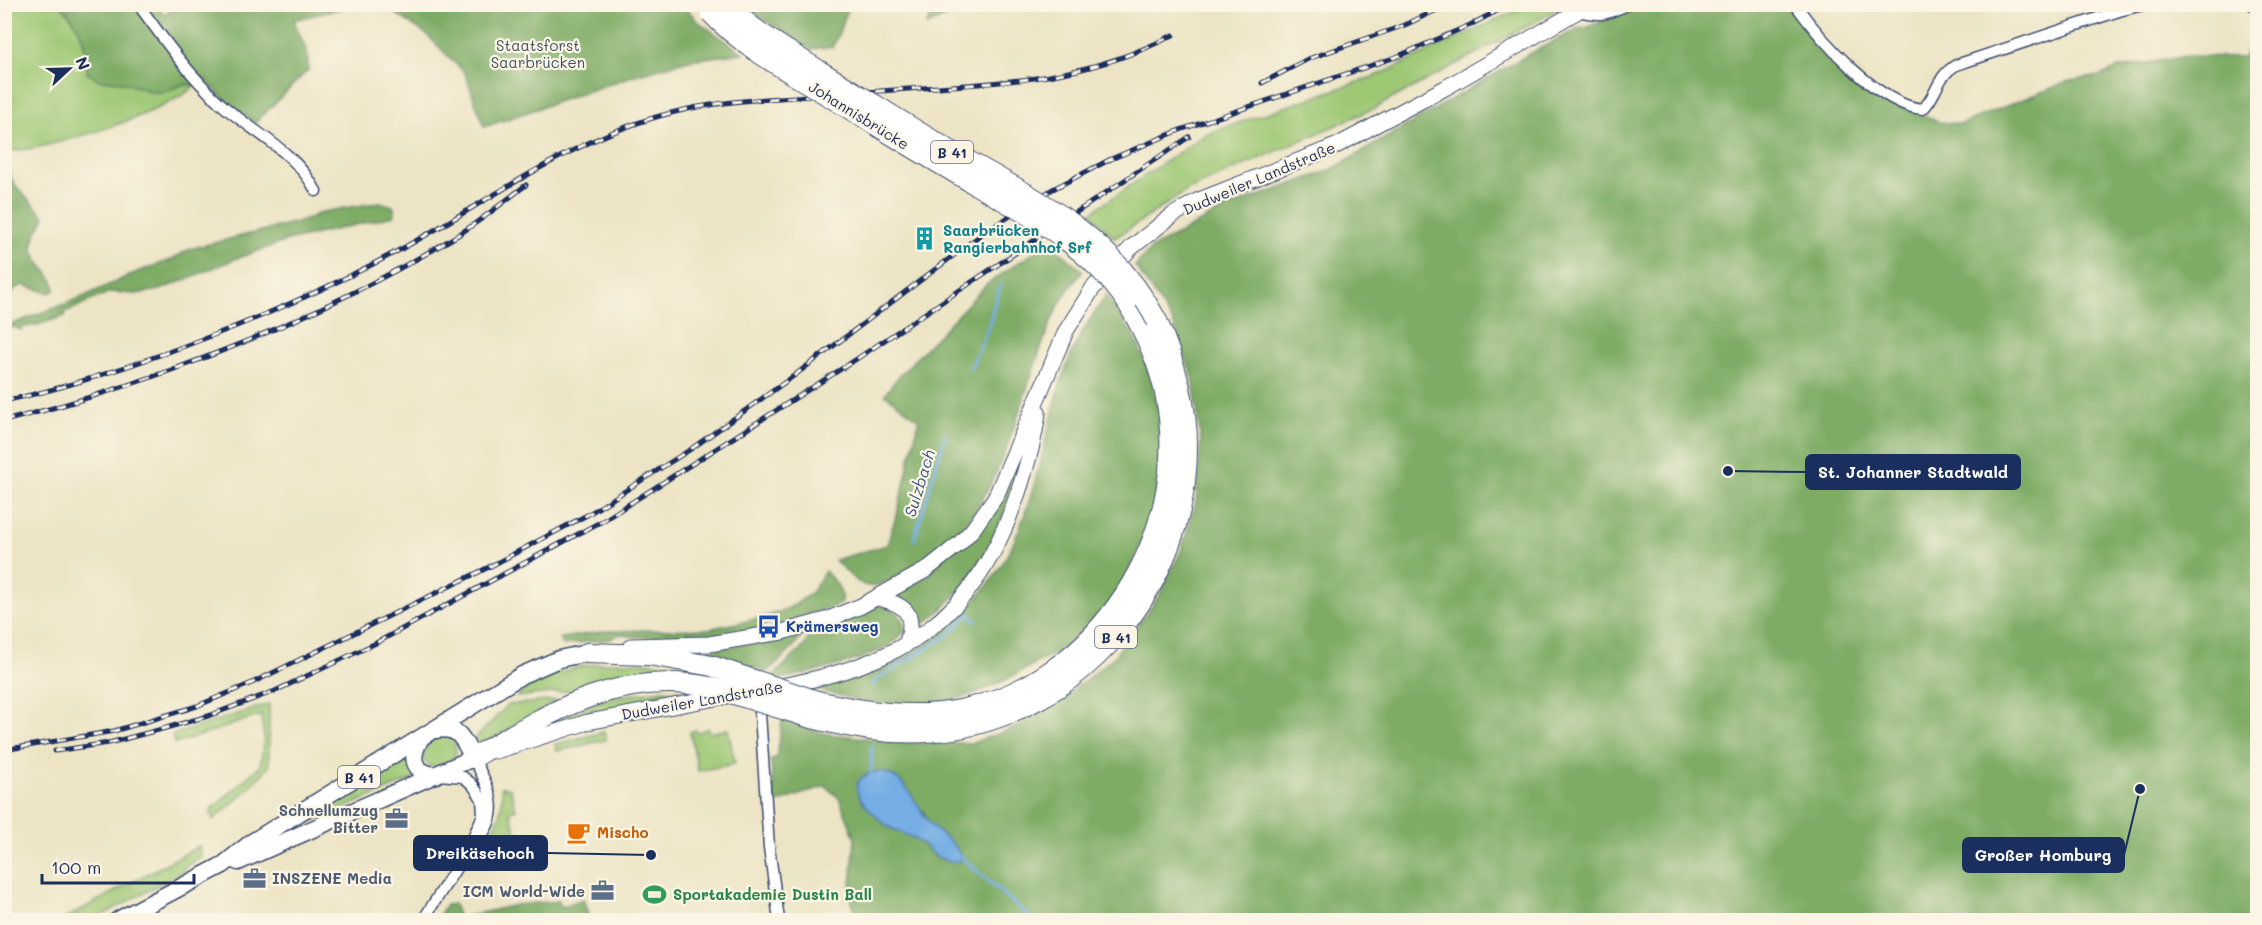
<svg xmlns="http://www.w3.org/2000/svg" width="2262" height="925" font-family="Mali,sans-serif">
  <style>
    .green { fill: #9dc773; stroke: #5c7b68; stroke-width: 1.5 }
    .forest { fill: #7eac65; stroke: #4c6e62; stroke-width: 1.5; fill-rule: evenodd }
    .water { fill: #74ade4; stroke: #486ea1; stroke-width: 1.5 }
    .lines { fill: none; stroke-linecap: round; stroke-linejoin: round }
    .stream { stroke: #74ade4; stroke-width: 3 }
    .street-casing { stroke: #3a4a6d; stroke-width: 13 }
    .secondary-casing { stroke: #3a4a6d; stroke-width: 17 }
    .primary-casing { stroke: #3a4a6d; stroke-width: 19 }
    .highway-casing { stroke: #3a4a6d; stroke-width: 22 }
    .street { stroke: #fff; stroke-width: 10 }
    .secondary { stroke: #fff; stroke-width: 15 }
    .primary { stroke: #fff; stroke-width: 16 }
    .highway { stroke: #fff; stroke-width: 20 }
    .rail-casing { stroke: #1b2f5e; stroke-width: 5 }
    .rail { stroke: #fcf5e5; stroke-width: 3; stroke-dasharray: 9; stroke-linecap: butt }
    .highway-bridge-casing { stroke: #3a4a6d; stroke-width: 22; stroke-linecap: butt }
    .highway-bridge { stroke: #fff; stroke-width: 20 }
    .labels { text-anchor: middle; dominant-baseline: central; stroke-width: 4.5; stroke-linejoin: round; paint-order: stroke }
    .shield { fill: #fcf5e5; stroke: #5e6a86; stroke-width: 1.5 }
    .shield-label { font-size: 14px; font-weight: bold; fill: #1b2f5e }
    .park-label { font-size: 15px; fill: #3c5563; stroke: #fcf5e5 }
    .street-label { font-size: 15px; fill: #1b2f5e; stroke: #fcf5e5 }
    .culture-label { font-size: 15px; font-weight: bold; fill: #0d838f; stroke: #fcf5e5; text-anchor: start }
    .transit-label { font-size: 15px; font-weight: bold; fill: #164399; stroke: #fcf5e5; text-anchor: start }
    .service-label { font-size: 15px; font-weight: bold; fill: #4e5e75; stroke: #fcf5e5; text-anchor: end }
    .food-label { font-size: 15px; font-weight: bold; fill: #c56008; stroke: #fcf5e5; text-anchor: start }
    .leisure-label { font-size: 15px; font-weight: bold; fill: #27864d; stroke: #fcf5e5; text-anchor: start }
    .water-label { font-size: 16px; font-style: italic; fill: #365586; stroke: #fcf5e5 }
    .leader { fill: none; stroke: #1b2f5e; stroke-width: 2 }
    .callout-dot { fill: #1b2f5e; stroke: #fcf5e5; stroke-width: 2 }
    .callout { fill: #1b2f5e; stroke: #1b2f5e; stroke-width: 2 }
    .callout-label { font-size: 16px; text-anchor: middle; font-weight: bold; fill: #fff }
  </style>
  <rect width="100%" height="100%" fill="#fcf5e5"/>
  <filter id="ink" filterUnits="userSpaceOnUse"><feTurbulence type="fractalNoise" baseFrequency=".0167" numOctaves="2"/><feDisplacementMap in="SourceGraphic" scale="12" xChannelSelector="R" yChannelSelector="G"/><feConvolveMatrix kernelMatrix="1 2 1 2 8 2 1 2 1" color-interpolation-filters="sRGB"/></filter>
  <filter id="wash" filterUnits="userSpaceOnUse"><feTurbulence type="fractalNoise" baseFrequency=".008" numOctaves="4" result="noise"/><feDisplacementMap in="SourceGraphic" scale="24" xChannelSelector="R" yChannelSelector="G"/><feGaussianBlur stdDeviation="1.35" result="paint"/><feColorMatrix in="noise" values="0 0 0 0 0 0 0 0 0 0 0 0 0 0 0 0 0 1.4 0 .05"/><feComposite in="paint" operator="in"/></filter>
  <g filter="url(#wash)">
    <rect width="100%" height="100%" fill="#ece4c4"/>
    <!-- green -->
    <path class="green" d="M4,5H61C81,26 87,44 87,73L123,82L152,92H164L181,85H195C171,112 41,153 5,151Z
      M1528,5H1566L1375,108L1188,190L1115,238L1090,213L1206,134L1381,74Z
      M615,662H648L710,675L709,677L617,680L584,689L517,697L535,680L581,666Z
      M663,690L703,696L538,729L607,698Z
      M559,700L475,749L472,742L508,705Z
      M269,704V767L242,795L213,820L210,812L212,809L260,766L264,739L261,715L175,744L172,735Z
      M708,728L709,733L728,729L735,764L698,771L690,732L696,730L697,733Z
      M604,732L606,740L557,751L555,744Z
      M447,735L455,742L456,754C449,763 440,767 429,766L422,758C425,743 432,737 447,735Z
      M406,754L407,761L420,776L306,824L304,819Z
      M501,787L510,788L516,809L510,811L516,832L495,839L497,846L485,850L483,849C495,829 505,811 501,787Z
      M199,846L201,857L183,868L184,871L94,920H62Z"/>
    <!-- forest -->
    <path class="forest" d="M185,4L355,5L294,20L308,55V70L255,123L228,103L202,77L193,84L181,85L164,92H152L123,82L99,80L87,73C87,44 81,26 61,5H156L163,14Z
      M382,5H684L696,20L743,53L689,60L635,75L484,127L465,73L425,33Z
      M848,5L849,7L833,47L810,49L757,15L745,5Z
      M935,5V4L972,5L927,25Z
      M1641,5H1789L1808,30L1845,71L1888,101L1939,122L1961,124L2069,81L2099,76L2119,68L2187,56L2243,57L2257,29V920H859L850,897L855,838L839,798L825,786L774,804L771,760L777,757L782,720L822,733L908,743H972L1017,727L1055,705L1114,657L1158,598L1181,551L1196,502L1201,441L1193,378L1172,320L1135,266L1152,248L1228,207L1331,170L1524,57L1577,29L1586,28ZM879,771L902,782L915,803L924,812L929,823L940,833L937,858L921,843L904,832L886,825L877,817L867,774Z
      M5,151H7C5,185 24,193 45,217C41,225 34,235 33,243C30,262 55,272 55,290L49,293L23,285L16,288L5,302Z
      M380,202L393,206L395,211L394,216L287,241L235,259L160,290L135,294L110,292L65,312V316L38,325L23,327L21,330L14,327L5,332V327L85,296L137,272L171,260L190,249L305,220L322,212Z
      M1049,242L1083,271C1076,281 1067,290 1061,301C1051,318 1044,340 1037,359C1019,410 1005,466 975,511C958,536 933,555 907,570C869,593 866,593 835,560L887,545L898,510L919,420L885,394L899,376L987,284Z
      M1106,295C1117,311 1129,327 1138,345C1153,377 1163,419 1161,455C1158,522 1123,606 1067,646C1056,653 1043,659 1031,666C998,685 960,703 921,705C884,707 848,698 813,689C840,682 869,676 895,663C946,637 993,590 1016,537C1027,512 1034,485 1041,459C1049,426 1056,393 1068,362C1077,338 1092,317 1106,295Z
      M1020,458H1022L995,539L961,589L940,611L918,628C917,613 910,603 897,595L929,575Z
      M825,571C834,581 845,590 840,604L775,626L771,623L763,625L761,629L709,635L634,637L620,634L611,639L563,645L560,638L607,631L708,629L743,622L781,612L796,604L812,592Z
      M877,605C894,608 902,613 905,630C887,660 801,674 767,682L804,646L813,630Z
      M806,631L788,653L767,672L751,667L750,669L710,657L711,650Z
      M583,899L590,920H436L446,905L454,904L459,918L516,905L559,901L561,907Z"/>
    <!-- water -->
    <path class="water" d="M879,771C887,773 894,775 900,781C912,792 920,811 930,823C940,836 956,841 961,857L958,862C952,861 944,860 939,858C932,855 927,847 921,843C910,835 898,832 887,826C883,824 880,820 876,816C858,799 842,779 879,771Z"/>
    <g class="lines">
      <!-- stream -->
      <path class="stream" d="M970,369L987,331L1001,283
        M914,540L946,433
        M873,687L875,681L879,678L947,636L969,614L976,621
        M871,776L872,745
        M960,856L1033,920"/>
    </g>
  </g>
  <g filter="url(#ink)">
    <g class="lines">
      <defs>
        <path id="street" d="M138,4C164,40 189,75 221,104C254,133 295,151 316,191
          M1795,4C1819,38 1879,106 1923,109C1938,94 1936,77 1956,65L2119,11L2147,4
          M2251,4L2258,7
          M1579,11C1601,17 1608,14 1629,4
          M759,699L769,847L779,920
          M467,851C504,819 494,795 473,758
          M423,920L467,851L483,815L482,799L472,784L463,777L439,775"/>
        <path id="secondary" d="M878,598C908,605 916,615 906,645
          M631,646L709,644L782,632L826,620L861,606L926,570L960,543L973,529L996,496L1066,331L1093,288L1132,247L1173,215L1197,201L1336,146L1445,88L1590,4
          M776,687C903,664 974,621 1017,496C1026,469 1035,440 1038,412
          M496,751L588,722L732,695"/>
        <path id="primary" d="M421,738C410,757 411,772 436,775
          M238,862L473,758C462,739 461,726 435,730
          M118,920L223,865L252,842L522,675L559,659L587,653"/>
        <path id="highway" d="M587,653L649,655L712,666
          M817,701C864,712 912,719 960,710C1098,682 1192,535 1166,398C1160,364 1145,332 1127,302
          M808,717C851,728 892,736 937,731C1080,717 1189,585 1187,444C1187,401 1174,360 1157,321
          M473,758C550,712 617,669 711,687"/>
      </defs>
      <!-- street casing -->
      <use href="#street" class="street-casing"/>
      <!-- secondary casing -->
      <use href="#secondary" class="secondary-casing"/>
      <!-- primary casing -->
      <use href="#primary" class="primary-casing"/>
      <!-- highway casing -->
      <use href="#highway" class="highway-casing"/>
      <!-- street -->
      <use href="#street" class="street"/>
      <!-- secondary -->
      <use href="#secondary" class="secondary"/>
      <!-- primary -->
      <use href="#primary" class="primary"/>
      <!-- highway -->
      <use href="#highway" class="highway"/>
      <defs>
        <path id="rail" d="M1262,83L1308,59L1405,25L1449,4
          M4,401C58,390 109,373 160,355C244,325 327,290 405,247C492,199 574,137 671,113C712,102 753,100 795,97C842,94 890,90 938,87C1022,82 1097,75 1173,35
          M4,421C159,382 316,320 453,238C478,223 502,203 526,185
          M4,750L114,731L197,706L252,683L487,568L587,515L691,449L795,375L982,234L1051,190L1111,159L1180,130L1396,57L1470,25L1510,4
          M55,751L109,743L166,728L208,716L275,691L376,643L604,520L849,364L1189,137"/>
      </defs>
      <!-- rail casing -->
      <use href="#rail" class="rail-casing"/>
      <!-- rail -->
      <use href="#rail" class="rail"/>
      <defs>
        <path id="highway-bridge" d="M726,4C752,31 787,50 818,70C860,95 901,122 942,146C1029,197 1107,227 1157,321
          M711,13C742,46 783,68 822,92C873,123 925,156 978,186C1035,218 1088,246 1127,302
          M712,666L817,701
          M711,687L808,717"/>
      </defs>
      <!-- highway-bridge casing -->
      <use href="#highway-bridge" class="highway-bridge-casing"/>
      <!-- highway-bridge -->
      <use href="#highway-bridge" class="highway-bridge"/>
    </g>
  </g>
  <!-- icons -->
  <defs>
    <symbol id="building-bare" viewBox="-9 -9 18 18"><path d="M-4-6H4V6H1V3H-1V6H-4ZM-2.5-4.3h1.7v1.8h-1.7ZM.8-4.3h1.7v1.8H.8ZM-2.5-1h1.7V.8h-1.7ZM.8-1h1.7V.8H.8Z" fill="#0f9aa8" stroke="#fcf5e5" stroke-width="2.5" paint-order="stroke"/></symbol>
    <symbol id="bus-bare" viewBox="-9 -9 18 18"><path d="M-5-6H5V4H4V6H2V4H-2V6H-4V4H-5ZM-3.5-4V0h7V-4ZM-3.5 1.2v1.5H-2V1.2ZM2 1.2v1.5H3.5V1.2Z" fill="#1a4fb4" stroke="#fcf5e5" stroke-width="2.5" paint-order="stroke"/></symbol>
    <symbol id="office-bare" viewBox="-9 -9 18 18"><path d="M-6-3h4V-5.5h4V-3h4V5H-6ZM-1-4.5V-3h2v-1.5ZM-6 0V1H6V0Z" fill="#5c6f8a" stroke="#fcf5e5" stroke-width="2.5" paint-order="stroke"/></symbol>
    <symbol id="cafe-bare" viewBox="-9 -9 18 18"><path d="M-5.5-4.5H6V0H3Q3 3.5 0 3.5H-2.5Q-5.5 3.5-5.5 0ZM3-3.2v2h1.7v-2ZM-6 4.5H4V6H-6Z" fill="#e8710a" stroke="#fcf5e5" stroke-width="2.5" paint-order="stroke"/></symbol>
    <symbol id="stadium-bare" viewBox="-9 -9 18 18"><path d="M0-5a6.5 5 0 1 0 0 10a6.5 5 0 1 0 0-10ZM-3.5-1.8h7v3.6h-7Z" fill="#2e9e5b" stroke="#fcf5e5" stroke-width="2.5" paint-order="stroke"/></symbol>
  </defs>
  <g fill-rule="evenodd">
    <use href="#building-bare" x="908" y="222" width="33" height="33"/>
    <use href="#bus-bare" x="752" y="610" width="33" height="33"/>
    <use href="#office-bare" x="380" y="802" width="33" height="33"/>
    <use href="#cafe-bare" x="562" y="816" width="33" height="33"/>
    <use href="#office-bare" x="238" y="862" width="33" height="33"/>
    <use href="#office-bare" x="586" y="874" width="33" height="33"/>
    <use href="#stadium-bare" x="638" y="878" width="33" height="33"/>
  </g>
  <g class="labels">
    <!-- shield labels -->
    <g class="shield">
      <rect x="931" y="141" width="42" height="22" rx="4.5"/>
      <rect x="1095" y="626" width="42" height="22" rx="4.5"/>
      <rect x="338" y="766" width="42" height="22" rx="4.5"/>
    </g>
    <g class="shield-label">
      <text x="952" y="152">B 41</text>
      <text x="1116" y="637">B 41</text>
      <text x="359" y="777">B 41</text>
    </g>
    <!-- park labels -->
    <g class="park-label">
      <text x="538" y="45">Staatsforst<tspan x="538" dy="17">Saarbrücken</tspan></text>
    </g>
    <!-- street labels -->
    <g class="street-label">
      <text transform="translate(859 115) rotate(32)">Johannisbrücke</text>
      <text transform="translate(1259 178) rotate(-23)">Dudweiler Landstraße</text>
      <text transform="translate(702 700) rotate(-10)">Dudweiler Landstraße</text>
    </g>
    <!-- culture labels -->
    <g class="culture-label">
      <text x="943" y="230">Saarbrücken<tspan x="943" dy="17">Rangierbahnhof Srf</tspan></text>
    </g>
    <!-- transit labels -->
    <g class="transit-label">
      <text x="786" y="626">Krämersweg</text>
    </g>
    <!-- service labels -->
    <g class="service-label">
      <text x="378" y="810">Schnellumzug<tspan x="378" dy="17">Bitter</tspan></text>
      <text x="272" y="878" text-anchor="start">INSZENE Media</text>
      <text x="585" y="891">ICM World-Wide</text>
    </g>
    <!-- food labels -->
    <g class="food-label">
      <text x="597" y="832">Mischo</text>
    </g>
    <!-- leisure labels -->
    <g class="leisure-label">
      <text x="673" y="894">Sportakademie Dustin Ball</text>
    </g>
    <!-- water labels -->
    <g class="water-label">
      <text transform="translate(919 483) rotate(-73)">Sulzbach</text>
    </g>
  </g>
  <!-- callouts -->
  <path class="leader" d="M1728 471L1806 472M651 855L547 853M2140 789L2124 855"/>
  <g class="callout-dot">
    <circle cx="1728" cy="471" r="6"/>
    <circle cx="651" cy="855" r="6"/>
    <circle cx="2140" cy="789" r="6"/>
  </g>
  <g class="callout">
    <rect x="1806" y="455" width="214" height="34" rx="6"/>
    <rect x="414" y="836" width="133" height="34" rx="6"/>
    <rect x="1963" y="838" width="161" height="34" rx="6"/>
  </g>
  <g class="callout-label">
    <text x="1913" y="478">St. Johanner Stadtwald</text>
    <text x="480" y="859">Dreikäsehoch</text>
    <text x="2043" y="861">Großer Homburg</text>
  </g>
  <!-- margin -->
  <rect width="2262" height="925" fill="none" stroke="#fcf5e5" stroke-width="24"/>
  <!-- north arrow -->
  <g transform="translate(69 69) rotate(68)" stroke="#fcf5e5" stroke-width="4.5" paint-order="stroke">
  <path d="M0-4.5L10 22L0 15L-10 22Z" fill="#1b2f5e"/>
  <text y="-9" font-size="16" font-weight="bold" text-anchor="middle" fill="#1b2f5e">N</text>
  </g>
  <!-- scale -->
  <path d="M42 874v9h152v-9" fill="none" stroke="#1b2f5e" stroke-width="3"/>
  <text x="51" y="874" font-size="18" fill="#1b2f5e" stroke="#fcf5e5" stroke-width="4.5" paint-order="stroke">100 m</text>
</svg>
